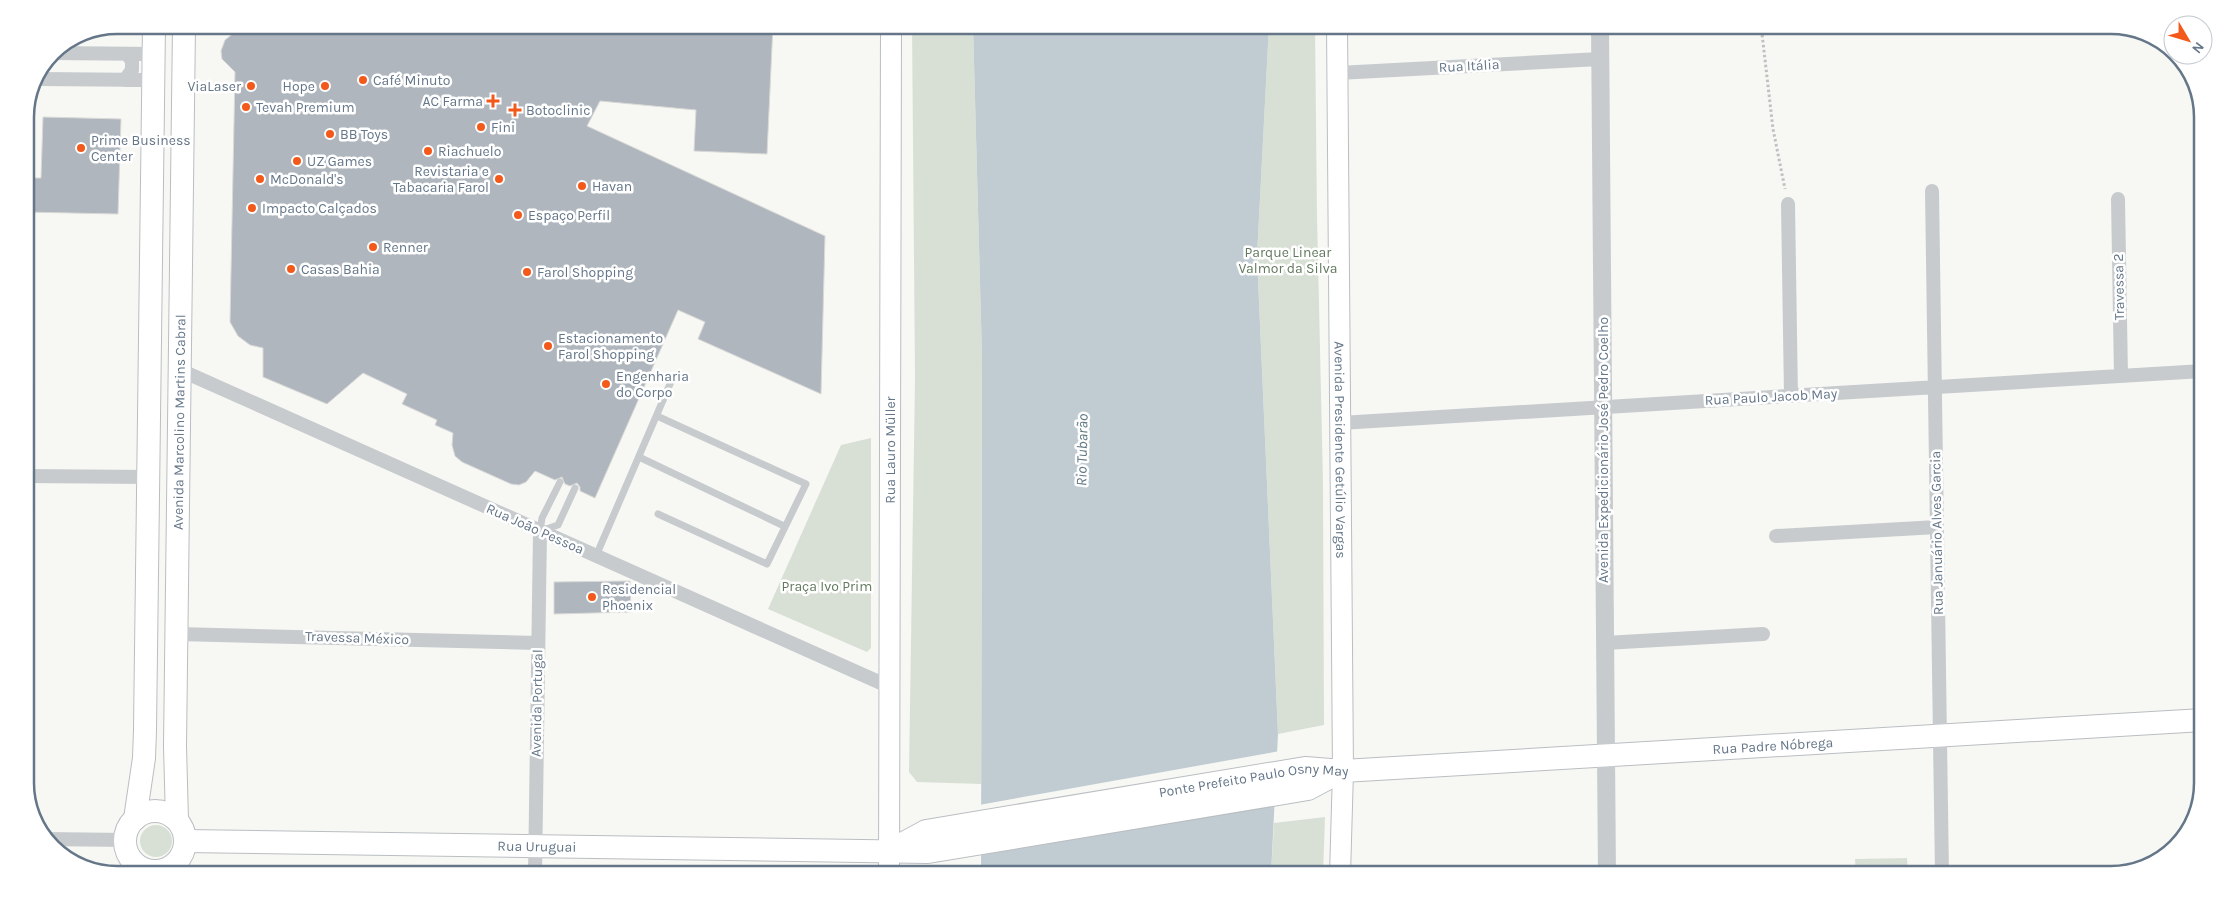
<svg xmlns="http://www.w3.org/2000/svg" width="2228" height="900" font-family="Karla,sans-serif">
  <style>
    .green { fill: #d8e0d5 }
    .water { fill: #c1ccd2 }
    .pier { fill: #f7f8f4 }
    .building { fill: #afb6bd; stroke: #d9d9d7 }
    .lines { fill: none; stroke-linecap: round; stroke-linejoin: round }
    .secondary-casing { stroke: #b9bec3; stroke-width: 22 }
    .primary-casing { stroke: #babec2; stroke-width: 24 }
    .path { stroke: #bec1c3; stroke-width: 3; stroke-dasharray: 2.5 2.5; stroke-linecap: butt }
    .service { stroke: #c7cbce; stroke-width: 7 }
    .minor { stroke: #c7cbce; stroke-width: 14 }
    .tertiary { stroke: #c7cbce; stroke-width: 18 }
    .secondary { stroke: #fff; stroke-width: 20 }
    .primary { stroke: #fff; stroke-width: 22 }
    .poi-dot { fill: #f2591a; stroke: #fff; stroke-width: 2 }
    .labels { text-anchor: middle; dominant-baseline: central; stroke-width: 5; stroke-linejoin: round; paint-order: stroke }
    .street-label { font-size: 14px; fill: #647688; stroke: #fff }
    .poi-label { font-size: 14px; fill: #647688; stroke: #fff; text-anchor: start }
    .park-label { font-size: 14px; fill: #63795f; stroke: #fff }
    .water-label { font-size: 15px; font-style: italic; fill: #5f7883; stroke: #fff }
    .rim { fill: none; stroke: #647688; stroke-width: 2.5 }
  </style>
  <rect width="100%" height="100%" fill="#f7f8f4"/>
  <!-- green -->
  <path class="green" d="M912,25H973L982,357L981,784L917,782L909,772L915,379Z
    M1269,25H1315L1317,215L1323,482L1324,725L1278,734L1257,256Z
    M871,438V648L867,652L768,609L841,445Z
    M1325,817L1323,875H1271L1274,823Z
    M140 841a16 16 0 1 1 32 0a16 16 0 1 1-32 0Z
    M1907,858L1908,875H1856L1855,859Z"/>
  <!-- water -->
  <path class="water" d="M973,25H1269L1257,256L1278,734L1271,875H981L982,357Z"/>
  <!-- pier -->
  <path class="pier" d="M1280,751L1277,799L979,849V805Z"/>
  <!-- building -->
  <path class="building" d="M235,25H773L767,154L694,151L696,110L600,101L587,126L825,236L821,394L698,339L705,322L678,310L595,498L580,491V487L577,483L570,486L565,484L562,477L555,480L535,471L526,482L519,485L511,484L462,462L455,456L452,445L453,433L435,425L437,420L402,404L407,394L363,373L327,404L263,377V348L250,345L238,336L230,322L235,72L222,59L221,51L225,40L235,32Z
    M43,117L121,119L118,214L25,212V178H41Z
    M630,581L631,612L554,614V582Z"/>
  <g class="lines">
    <defs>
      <g id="secondary">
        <path id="s1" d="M1337,25L1343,771L1340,875"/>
        <path id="s2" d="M889,875L891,25"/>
      </g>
      <g id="primary">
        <circle cx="155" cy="841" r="30"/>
        <path d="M135,819L144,758L145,730L154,25"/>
        <path id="s3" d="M177,820L175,746L184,25"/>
        <path id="s4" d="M185,841L928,852L1308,789L1342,771"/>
        <path id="s5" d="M889,851L926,831L1305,768L1343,771L2203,720"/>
      </g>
    </defs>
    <!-- secondary casing -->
    <use href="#secondary" class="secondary-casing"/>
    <!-- primary casing -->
    <use href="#primary" class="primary-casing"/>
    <!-- path -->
    <path class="path" d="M1761,25L1773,129L1785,189"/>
    <!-- service -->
    <path class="service" d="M657,416L806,484L767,564L658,514
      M639,457L784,526
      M560,482L542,518L540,531L558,525L575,488
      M596,556L673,377"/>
    <!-- minor -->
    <path class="minor" d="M52,53L154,54
      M1338,73L1600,59
      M40,79L153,80
      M125,80L132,70V61L127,54
      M1932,191L1942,875
      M2118,199L2121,376
      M1788,204L1791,396
      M180,370L890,687
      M1340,423L2203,371
      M25,476L148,477
      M1776,536L1937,527
      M177,634L538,643
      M1605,643L1763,634
      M44,839L126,840
      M535,875L540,531"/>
    <!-- tertiary -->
    <path class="tertiary" d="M1600,25L1607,875"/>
    <!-- secondary -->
    <use href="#secondary" class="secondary"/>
    <!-- primary -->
    <use href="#primary" class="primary"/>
  </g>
  <!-- markers -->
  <g class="poi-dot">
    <circle cx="363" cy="80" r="5"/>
    <circle cx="251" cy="86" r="5"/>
    <circle cx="325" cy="86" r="5"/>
    <path d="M490.5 93.5h5v5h5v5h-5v5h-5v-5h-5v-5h5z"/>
    <circle cx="246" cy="107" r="5"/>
    <path d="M512.5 102.5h5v5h5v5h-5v5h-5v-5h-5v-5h5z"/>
    <circle cx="481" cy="127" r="5"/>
    <circle cx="330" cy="134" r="5"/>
    <circle cx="81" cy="148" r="5"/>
    <circle cx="428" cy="151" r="5"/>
    <circle cx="297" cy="161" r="5"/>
    <circle cx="260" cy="179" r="5"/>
    <circle cx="499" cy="179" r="5"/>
    <circle cx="582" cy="186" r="5"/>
    <circle cx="252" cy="208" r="5"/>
    <circle cx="518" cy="215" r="5"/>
    <circle cx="373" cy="247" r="5"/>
    <circle cx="291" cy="269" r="5"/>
    <circle cx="527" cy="272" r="5"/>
    <circle cx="548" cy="346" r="5"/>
    <circle cx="606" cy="384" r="5"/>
    <circle cx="592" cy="597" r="5"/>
  </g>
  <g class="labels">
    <!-- street labels -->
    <g class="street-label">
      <text transform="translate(1469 66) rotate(-3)">Rua Itália</text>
      <text transform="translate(2119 287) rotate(-91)">Travessa 2</text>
      <text transform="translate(1771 397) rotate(-3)">Rua Paulo Jacob May</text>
      <text stroke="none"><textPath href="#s3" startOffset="398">Avenida Marcolino Martins Cabral</textPath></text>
      <text stroke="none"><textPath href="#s2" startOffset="425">Rua Lauro Müller</textPath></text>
      <text stroke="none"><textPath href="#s1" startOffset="425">Avenida Presidente Getúlio Vargas</textPath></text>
      <text transform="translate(1603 450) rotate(-90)">Avenida Expedicionário José Pedro Coelho</text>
      <text transform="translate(535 529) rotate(24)">Rua João Pessoa</text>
      <text transform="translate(1937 533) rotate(-91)">Rua Januário Alves Garcia</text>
      <text transform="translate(357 638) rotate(2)">Travessa México</text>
      <text transform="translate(537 703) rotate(-89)">Avenida Portugal</text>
      <text stroke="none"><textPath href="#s5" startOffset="895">Rua Padre Nóbrega</textPath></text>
      <text stroke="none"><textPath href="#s5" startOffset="374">Ponte Prefeito Paulo Osny May</textPath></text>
      <text stroke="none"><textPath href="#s4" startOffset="352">Rua Uruguai</textPath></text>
    </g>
    <!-- poi labels -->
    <g class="poi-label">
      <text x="373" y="80">Café Minuto</text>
      <text x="241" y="86" text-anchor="end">ViaLaser</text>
      <text x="315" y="86" text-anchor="end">Hope</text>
      <text x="483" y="101" text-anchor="end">AC Farma</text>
      <text x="256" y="107">Tevah Premium</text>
      <text x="526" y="110">Botoclinic</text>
      <text x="491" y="127">Fini</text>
      <text x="340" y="134">BB Toys</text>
      <text x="91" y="140">Prime Business<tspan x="91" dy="16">Center</tspan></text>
      <text x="438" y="151">Riachuelo</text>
      <text x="307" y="161">UZ Games</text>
      <text x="489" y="171" text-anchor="end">Revistaria e<tspan x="489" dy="16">Tabacaria Farol</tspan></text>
      <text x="270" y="179">McDonald's</text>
      <text x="592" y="186">Havan</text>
      <text x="262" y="208">Impacto Calçados</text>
      <text x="528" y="215">Espaço Perfil</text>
      <text x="383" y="247">Renner</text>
      <text x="301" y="269">Casas Bahia</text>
      <text x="537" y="272">Farol Shopping</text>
      <text x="558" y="338">Estacionamento<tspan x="558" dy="16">Farol Shopping</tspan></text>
      <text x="616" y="376">Engenharia<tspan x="616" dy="16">do Corpo</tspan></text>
      <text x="602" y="589">Residencial<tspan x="602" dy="16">Phoenix</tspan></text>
    </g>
    <!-- park labels -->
    <g class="park-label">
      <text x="1288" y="252">Parque Linear<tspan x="1288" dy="16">Valmor da Silva</tspan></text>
      <text x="827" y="586">Praça Ivo Prim</text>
    </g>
    <!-- water labels -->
    <g class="water-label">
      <text transform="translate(1082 450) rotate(-89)">Rio Tubarão</text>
    </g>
  </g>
  <!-- crop -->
  <path d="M0 0H2228V900H0ZM117 34H2111A83 83 0 0 1 2194 117V783A83 83 0 0 1 2111 866H117A83 83 0 0 1 34 783V117A83 83 0 0 1 117 34Z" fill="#fff" fill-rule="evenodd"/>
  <path class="rim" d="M117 34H2111A83 83 0 0 1 2194 117V783A83 83 0 0 1 2111 866H117A83 83 0 0 1 34 783V117A83 83 0 0 1 117 34Z"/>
  <!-- north arrow -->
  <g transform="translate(2188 40) rotate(128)"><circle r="24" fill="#ffffff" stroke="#c1c8cf"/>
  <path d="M0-4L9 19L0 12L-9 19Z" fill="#f2591a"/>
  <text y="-8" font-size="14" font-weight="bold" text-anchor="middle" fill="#647688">N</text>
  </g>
</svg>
